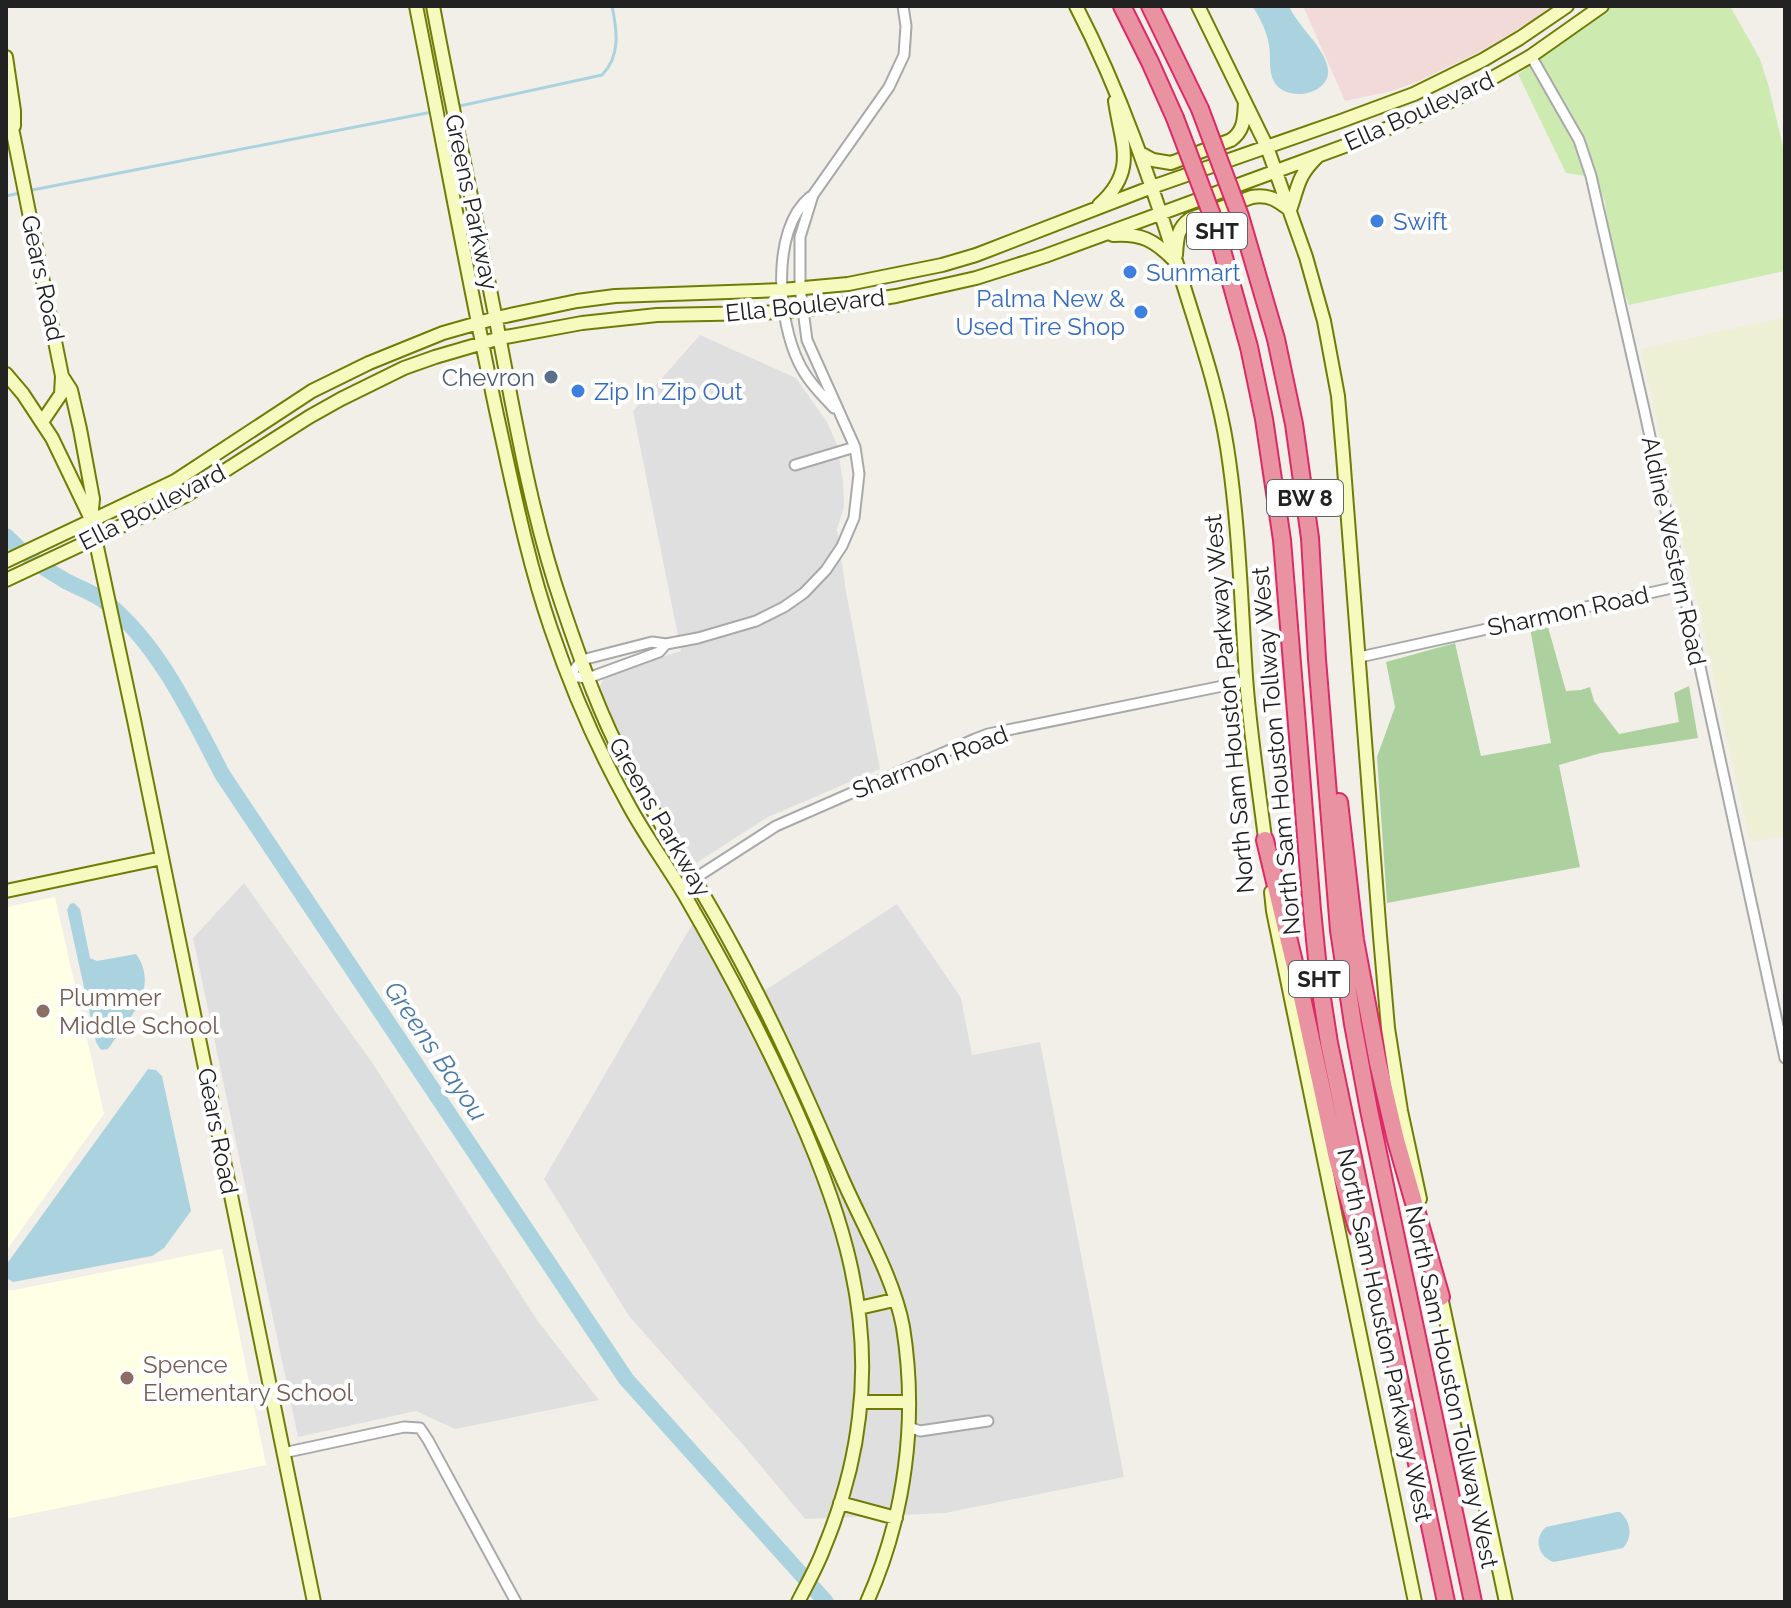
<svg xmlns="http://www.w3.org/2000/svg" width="1791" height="1608" font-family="Raleway,sans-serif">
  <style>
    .residential { fill: #e0dfdf }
    .commercial { fill: #f2dad9 }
    .education { fill: #ffffe5 }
    .farmland { fill: #eef0d5 }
    .grass { fill: #cdebb0 }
    .forest { fill: #add19e }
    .water { fill: #aad3df }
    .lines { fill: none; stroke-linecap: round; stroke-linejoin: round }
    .stream { stroke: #aad3df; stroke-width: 3 }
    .river { stroke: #aad3df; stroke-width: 16 }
    .street-casing { stroke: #a9a9a9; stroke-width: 13 }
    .secondary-casing { stroke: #707d05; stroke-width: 16 }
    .highway-casing { stroke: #dc2a67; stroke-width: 20 }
    .street { stroke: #fff; stroke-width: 9 }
    .secondary { stroke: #f7fabf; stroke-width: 12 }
    .highway { stroke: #e892a2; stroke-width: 16 }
    .highway-bridge-casing { stroke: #dc2a67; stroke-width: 20; stroke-linecap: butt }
    .highway-bridge { stroke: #e892a2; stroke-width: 16 }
    .shop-dot { fill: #3f7fe0; stroke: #fff; stroke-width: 3 }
    .service-dot { fill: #5c6f8a; stroke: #fff; stroke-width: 3 }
    .education-dot { fill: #8d6e63; stroke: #fff; stroke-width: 3 }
    .labels { text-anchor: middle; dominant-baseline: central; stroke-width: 8; stroke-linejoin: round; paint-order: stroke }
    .shield { fill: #fff; stroke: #646464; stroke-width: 2 }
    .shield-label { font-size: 22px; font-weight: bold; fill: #222 }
    .street-label { font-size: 24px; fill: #222; stroke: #fff }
    .shop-label { font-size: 24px; fill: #366cbe; stroke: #fff; text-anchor: start }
    .service-label { font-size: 24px; fill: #4e5e75; stroke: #fff; text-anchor: end }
    .education-label { font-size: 24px; fill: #785e54; stroke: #fff; text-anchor: start }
    .water-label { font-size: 26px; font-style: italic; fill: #4a7aab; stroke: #fff }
  </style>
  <rect width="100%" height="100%" fill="#f2efe9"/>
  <!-- residential -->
  <path class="residential" d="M700,335L796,378L827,422L837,445L843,482L844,507L837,529L846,592L880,769L768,817L696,863L615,733L598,689L606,674L681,651L633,411Z
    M244,883L373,1064L537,1320L599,1400L455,1429L416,1411L298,1437L193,938Z
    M897,904L961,998L972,1055L1040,1042L1124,1477L945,1513L805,1519L744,1446L629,1316L544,1179L693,923L741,1006Z"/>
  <!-- commercial -->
  <path class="commercial" d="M1303,6H1551L1533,20L1483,50L1419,81L1392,91L1345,101Z"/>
  <!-- education -->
  <path class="education" d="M55,897L104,1114L6,1251V907Z
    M222,1249L266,1465L6,1519V1290H14Z"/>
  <!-- farmland -->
  <path class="farmland" d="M1785,317V838L1784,836L1750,842L1641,349Z"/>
  <!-- grass -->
  <path class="grass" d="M1613,6H1730L1760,59L1768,84L1785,155V271L1629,305L1611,257L1605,201L1592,177L1566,173L1518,74L1585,27Z"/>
  <!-- forest -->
  <path class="forest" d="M1548,627L1566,691L1581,690L1590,687L1594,701L1619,734L1679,722L1674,693L1689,686L1698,738L1601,753L1559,765L1580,867L1387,903L1377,757L1395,707L1386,662L1455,643L1481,756L1551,743L1530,628Z"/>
  <!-- water -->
  <path class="water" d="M1252,6H1289C1298,27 1326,48 1328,70C1330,94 1288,103 1275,83C1267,71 1272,54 1268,40C1265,28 1259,16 1252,6Z
    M74,903L80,909L90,958L97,961L136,954C161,989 127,1021 108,1049L101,1050L96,1042L67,910L70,904Z
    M148,1069L156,1070L162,1076L191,1211L164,1248L152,1256L13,1282L6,1278V1265Z
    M1617,1512H1620C1631,1521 1633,1538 1623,1548L1554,1562C1538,1557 1533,1538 1546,1527Z"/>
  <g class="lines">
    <!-- stream -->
    <path class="stream" d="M455,107L602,75C621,56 617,30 612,6
      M27,191L432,112
      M6,196L20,193"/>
    <!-- river -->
    <path class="river" d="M6,536C23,554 43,568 64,580C78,588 95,593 107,603C159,645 192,716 222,774L626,1379L826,1602"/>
    <defs>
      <path id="street" d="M1531,56L1579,140L1591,176L1644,409L1785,1058
        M810,197C770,230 778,321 799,363C807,380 821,394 834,408
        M795,465L855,447
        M1360,657L1681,586
        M569,676L582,660L652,642L666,644L698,638L756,621L784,607L804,593L826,570L842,546L854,518L859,474L855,447L807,340L800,288V237L813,195L889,87L904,55L906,26L903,6
        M569,676L588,678L659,652L666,644
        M680,888L776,826L975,739L988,734L1247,681
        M909,1427L920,1431L988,1421
        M283,1453L404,1427L420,1428L428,1440L516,1602"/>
      <path id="secondary" d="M416,6C443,142 468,279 497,415C513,487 527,559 551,629C571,688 596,746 626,800C643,833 665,862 684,894C721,958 756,1023 787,1090C835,1194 874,1301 859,1417C854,1462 841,1507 824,1548C817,1567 807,1584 798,1602
        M433,6C452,109 475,212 495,315C514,412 530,512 562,605C581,661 601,719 630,771C663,830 701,887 733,947C774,1022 808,1099 842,1178C862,1224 894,1278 903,1327C918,1420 905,1517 867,1602
        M1076,6C1121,93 1152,184 1181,277C1198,333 1218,389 1227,447C1239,523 1241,600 1246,677C1250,733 1259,790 1266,846
        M1198,6L1267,147L1306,257L1324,321L1338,396L1343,455L1380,936L1388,1028L1401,1111L1420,1199
        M6,57L14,111V126
        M6,115L13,133L62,376L61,394L42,422
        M1140,153L1153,160L1171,163L1231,140C1245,130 1244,117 1245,102
        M1099,205C1138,170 1121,144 1115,101
        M1290,210C1299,185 1297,177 1317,157
        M1113,235C1141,233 1154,240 1174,260
        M1176,255C1177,240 1177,228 1190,219L1252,197C1269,194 1277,200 1290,210
        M6,374L23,394L52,438L91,519L134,720L314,1602
        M62,376L71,390L80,429L93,499L91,519
        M6,561L175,481L312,391L369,363L443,333L496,318L577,301L615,296L782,290L848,284L942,265L976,255L1152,187L1341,121L1414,94L1483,60L1520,38L1567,6
        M6,580L185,496L309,417L341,399L404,368L435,357L500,338L582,323L657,315L761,313L802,310L896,296L976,278L1045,256L1350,144L1422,114L1457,98L1531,56L1602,6
        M6,891L162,858
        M1271,892L1273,911L1415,1602
        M1440,1292L1506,1602
        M859,1308L894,1300
        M861,1402H908
        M840,1503L896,1518"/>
      <path id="highway" d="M1122,6L1150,62L1175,118
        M1150,6L1200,109
        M1276,339L1294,424L1310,538L1317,659L1339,930L1353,1024L1369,1110L1473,1602
        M1249,347L1264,419L1282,540L1312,910L1319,979L1329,1043L1446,1602
        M1339,802L1355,940L1378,1063L1396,1140L1441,1297
        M1265,840L1298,979L1337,1158L1357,1228"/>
    </defs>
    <!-- street casing -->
    <use href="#street" class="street-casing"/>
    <!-- secondary casing -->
    <use href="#secondary" class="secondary-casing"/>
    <!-- highway casing -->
    <use href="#highway" class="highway-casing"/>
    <!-- street -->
    <use href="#street" class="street"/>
    <!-- secondary -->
    <use href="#secondary" class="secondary"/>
    <!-- highway -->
    <use href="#highway" class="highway"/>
    <defs>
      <path id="highway-bridge" d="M1200,109L1240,216L1276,339
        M1175,118L1213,218L1249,347"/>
    </defs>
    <!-- highway-bridge casing -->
    <use href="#highway-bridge" class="highway-bridge-casing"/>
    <!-- highway-bridge -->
    <use href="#highway-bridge" class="highway-bridge"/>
  </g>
  <!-- markers -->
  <g class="shop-dot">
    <circle cx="1377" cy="221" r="8"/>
    <circle cx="1130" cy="272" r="8"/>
    <circle cx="1141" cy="312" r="8"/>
    <circle cx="578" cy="391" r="8"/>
  </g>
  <circle class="service-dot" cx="551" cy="377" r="8"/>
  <g class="education-dot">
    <circle cx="43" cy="1011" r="8"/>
    <circle cx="127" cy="1378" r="8"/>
  </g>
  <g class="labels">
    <!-- shield labels -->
    <g class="shield">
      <rect x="1187" y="213" width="60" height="36" rx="6"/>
      <rect x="1267" y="480" width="76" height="36" rx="6"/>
      <rect x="1289" y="961" width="60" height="36" rx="6"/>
    </g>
    <g class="shield-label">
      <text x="1217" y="231">SHT</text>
      <text x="1305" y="498">BW 8</text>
      <text x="1319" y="979">SHT</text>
    </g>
    <!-- street labels -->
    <g class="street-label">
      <text transform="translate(1419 111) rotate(-24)">Ella Boulevard</text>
      <text transform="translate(472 202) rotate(78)">Greens Parkway</text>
      <text transform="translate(43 278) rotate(78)">Gears Road</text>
      <text transform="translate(805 305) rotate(-6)">Ella Boulevard</text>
      <text transform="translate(152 507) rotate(-27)">Ella Boulevard</text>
      <text transform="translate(1674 551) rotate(78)">Aldine Western Road</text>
      <text transform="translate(1568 611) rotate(-12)">Sharmon Road</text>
      <text transform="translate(1229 704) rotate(-95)">North Sam Houston Parkway West</text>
      <text transform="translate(1276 751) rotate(-95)">North Sam Houston Tollway West</text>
      <text transform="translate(930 762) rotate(-21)">Sharmon Road</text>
      <text transform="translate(660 817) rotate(60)">Greens Parkway</text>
      <text transform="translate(218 1131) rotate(79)">Gears Road</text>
      <text transform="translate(1385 1335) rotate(78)">North Sam Houston Parkway West</text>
      <text transform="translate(1452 1387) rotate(78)">North Sam Houston Tollway West</text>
    </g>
    <!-- shop labels -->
    <g class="shop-label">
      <text x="1393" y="221">Swift</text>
      <text x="1146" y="272">Sunmart</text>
      <text x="1125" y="298" text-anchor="end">Palma New &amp;<tspan x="1125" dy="28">Used Tire Shop</tspan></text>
      <text x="594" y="391">Zip In Zip Out</text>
    </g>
    <!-- service labels -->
    <g class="service-label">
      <text x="535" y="377">Chevron</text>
    </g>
    <!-- education labels -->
    <g class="education-label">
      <text x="59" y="997">Plummer<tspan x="59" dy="28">Middle School</tspan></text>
      <text x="143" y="1364">Spence<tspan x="143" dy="28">Elementary School</tspan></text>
    </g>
    <!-- water labels -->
    <g class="water-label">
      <text transform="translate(436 1051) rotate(56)">Greens Bayou</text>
    </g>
  </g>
  <!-- border -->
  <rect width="1791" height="1608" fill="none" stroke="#222222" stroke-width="16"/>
</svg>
